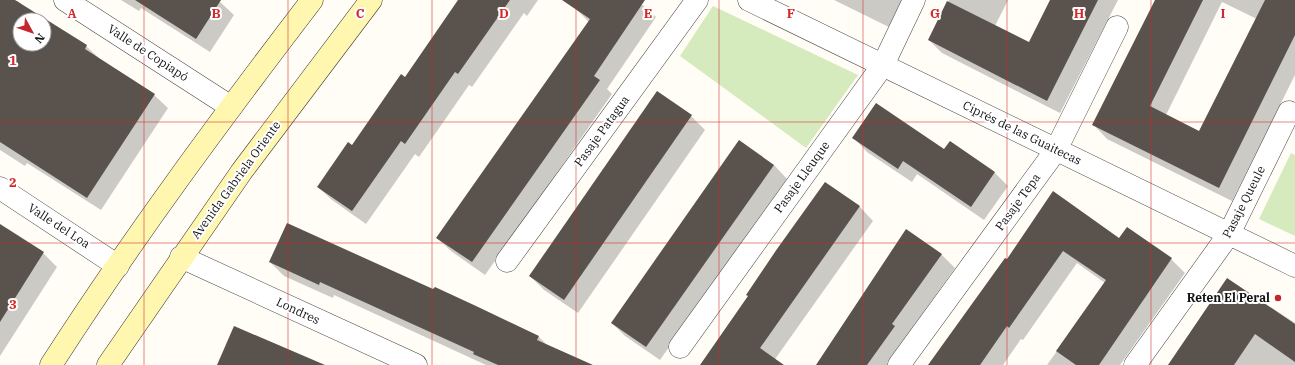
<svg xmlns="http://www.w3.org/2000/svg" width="1295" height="365" viewBox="0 0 1295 365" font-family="'IBM Plex Serif',serif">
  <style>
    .green { fill: #d5ebbd }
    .shadow { fill: #0003; fill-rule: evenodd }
    .building { fill: #5a524d; fill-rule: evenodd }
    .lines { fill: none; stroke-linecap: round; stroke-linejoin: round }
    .minor-casing { stroke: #444; stroke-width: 23 }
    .secondary-casing { stroke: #333; stroke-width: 23 }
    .minor { stroke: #fff; stroke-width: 22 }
    .secondary { stroke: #fff6b0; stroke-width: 22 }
    .grid { fill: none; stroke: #d62828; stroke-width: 1; stroke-opacity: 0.55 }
    .poi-dot { fill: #c4262e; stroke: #fff; stroke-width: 1.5 }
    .labels { text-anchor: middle; stroke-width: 4; stroke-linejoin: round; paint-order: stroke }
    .street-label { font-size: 12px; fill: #111; stroke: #fff }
    .poi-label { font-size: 12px; font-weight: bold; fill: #111; stroke: #fff; text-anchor: end }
    .grid-label { font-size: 13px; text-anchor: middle; font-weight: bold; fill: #d62828; stroke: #fff; stroke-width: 4; stroke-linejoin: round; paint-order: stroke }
  </style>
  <rect width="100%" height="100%" fill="#fffdf5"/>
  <g class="green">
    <polygon points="713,6 858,75 806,148 680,56"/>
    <polygon points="1291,153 1295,155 1295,236 1259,219"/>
  </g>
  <g class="shadow">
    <path d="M0,0L18,1L24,7L86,46L100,59L154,95L168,108L101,210L27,163L25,166L0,150ZM20,20H44V44H20Z"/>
    <polygon points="121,0 218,0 234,15 210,52 141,8 139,11"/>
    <polygon points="465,0 538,0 527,16 524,13 472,87 469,85 419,157 415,154 366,224 332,200 318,187 353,146"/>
    <polygon points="580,0 637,0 656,17 607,89 612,94 485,275 451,251 437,238 589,22 575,8"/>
    <polygon points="834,0 909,0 895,30"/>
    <polygon points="949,0 1008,0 995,26 1029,43 1051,0 1118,0 1060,113 942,53 929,40"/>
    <path d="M1156,0H1295V75L1232,201L1107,139L1094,125ZM1222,2L1257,19L1200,132L1166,115Z"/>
    <polygon points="657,93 691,116 705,130 578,313 544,290 530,276"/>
    <polygon points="854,138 944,150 950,142 995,173 1008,186 984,220 917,174 912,182 867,152"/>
    <polygon points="774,165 787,179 660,360 625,336 612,323"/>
    <polygon points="825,184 860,207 873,221 773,362 774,365 701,365"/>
    <polygon points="0,225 43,253 57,267 0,356"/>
    <polygon points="1127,229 1171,259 1185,273 1120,365 1047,365 1105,283 1077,263 1023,340 1021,339 1003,365 930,365 1005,260 1120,239"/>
    <polygon points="941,254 955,268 905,338 890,365 817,365"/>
    <polygon points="270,262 434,291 475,307 539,337 547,345 590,365 486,365 334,295 333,298 284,276"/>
    <polygon points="1228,279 1295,323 1295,365 1168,365"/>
  </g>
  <g class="building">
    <path d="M0,0H15L87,45L85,49L155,94L87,198L0,142ZM20,20H44V44H20Z"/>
    <polygon points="135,0 221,0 196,39"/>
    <polygon points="458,0 510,0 458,74 455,72 405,144 401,141 352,211 317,187 348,142 352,145 401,74 405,77"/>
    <polygon points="562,0 645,0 594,76 600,80 472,262 436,238 590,19"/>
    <polygon points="1050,0 1098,0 1047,101 928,40 947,1 1029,42"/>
    <polygon points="1155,0 1203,0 1150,106 1199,131 1265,0 1295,0 1295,35 1219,188 1092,125"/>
    <polygon points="657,91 692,115 564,300 529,276"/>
    <polygon points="876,103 944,149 950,141 995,172 971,207 903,161 898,169 852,138"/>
    <polygon points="739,140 774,165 646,347 611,323"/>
    <polygon points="825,182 860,206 760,348 784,365 700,365 748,296 746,295 777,249"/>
    <polygon points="1053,191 1119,238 1127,227 1172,258 1099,365 1076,365 1056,351 1106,280 1063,251 1009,328 1007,326 980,365 928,365 1005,258 1007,259"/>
    <polygon points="287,223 433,289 435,287 476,306 539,336 537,340 593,365 498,365 473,354 474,352 320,282 319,285 269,262"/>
    <polygon points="0,224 44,252 0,322"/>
    <polygon points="906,229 942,254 892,324 895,326 867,365 816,365"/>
    <polygon points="1227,278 1295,324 1295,362 1255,334 1234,365 1168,365"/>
    <polygon points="234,326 325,365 217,365"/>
  </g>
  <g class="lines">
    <defs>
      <g id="minor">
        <polyline points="65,0 231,107"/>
        <polyline points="749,0 1295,266"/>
        <polyline points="0,188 118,266"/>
        <polyline points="181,257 416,365"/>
        <polyline points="507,261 697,0"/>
        <polyline points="680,347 883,65 914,0"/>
        <polyline points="899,365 1056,150 1117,27"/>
        <polyline points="1135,365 1229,234 1289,112"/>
      </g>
      <g id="secondary">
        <path d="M51,365C132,239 221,119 312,0"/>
        <polyline points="108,365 242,171 371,0"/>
      </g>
    </defs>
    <use href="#minor" class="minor-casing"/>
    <use href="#secondary" class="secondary-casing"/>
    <use href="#minor" class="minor"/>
    <use href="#secondary" class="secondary"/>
  </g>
  <path class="grid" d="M144,0V365M288,0V365M432,0V365M576,0V365M719,0V365M863,0V365M1007,0V365M1151,0V365M0,122H1295M0,243H1295"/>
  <circle class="poi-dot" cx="1278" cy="298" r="4"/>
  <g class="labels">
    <g class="street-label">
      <text transform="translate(148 53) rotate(33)" y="4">Valle de Copiapó</text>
      <text transform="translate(602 131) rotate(-54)" y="4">Pasaje Patagua</text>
      <text transform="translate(1022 133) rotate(26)" y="4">Ciprés de las Guaitecas</text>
      <text transform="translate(802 177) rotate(-54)" y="4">Pasaje Lleuque</text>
      <text transform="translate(236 180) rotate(-54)" y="4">Avenida Gabriela Oriente</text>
      <text transform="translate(1018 202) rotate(-54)" y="4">Pasaje Tepa</text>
      <text transform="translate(1244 202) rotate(-63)" y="4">Pasaje Queule</text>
      <text transform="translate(59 226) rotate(33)" y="4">Valle del Loa</text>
      <text transform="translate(298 311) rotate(25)" y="4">Londres</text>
    </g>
    <g class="poi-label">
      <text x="1270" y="302">Reten El Peral</text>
    </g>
  </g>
  <g class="grid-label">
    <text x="72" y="18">A</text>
    <text x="216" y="18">B</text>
    <text x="360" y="18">C</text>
    <text x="504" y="18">D</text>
    <text x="648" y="18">E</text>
    <text x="791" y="18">F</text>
    <text x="935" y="18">G</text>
    <text x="1079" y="18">H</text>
    <text x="1223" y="18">I</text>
    <text x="13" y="65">1</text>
    <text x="13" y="187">2</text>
    <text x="13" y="309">3</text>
  </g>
  <g transform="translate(32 32) rotate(130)"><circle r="19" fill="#ffffff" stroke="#a0a0a0"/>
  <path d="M0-3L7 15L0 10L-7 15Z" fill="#c4262e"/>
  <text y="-6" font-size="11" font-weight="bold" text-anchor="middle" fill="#111111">N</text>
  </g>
</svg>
